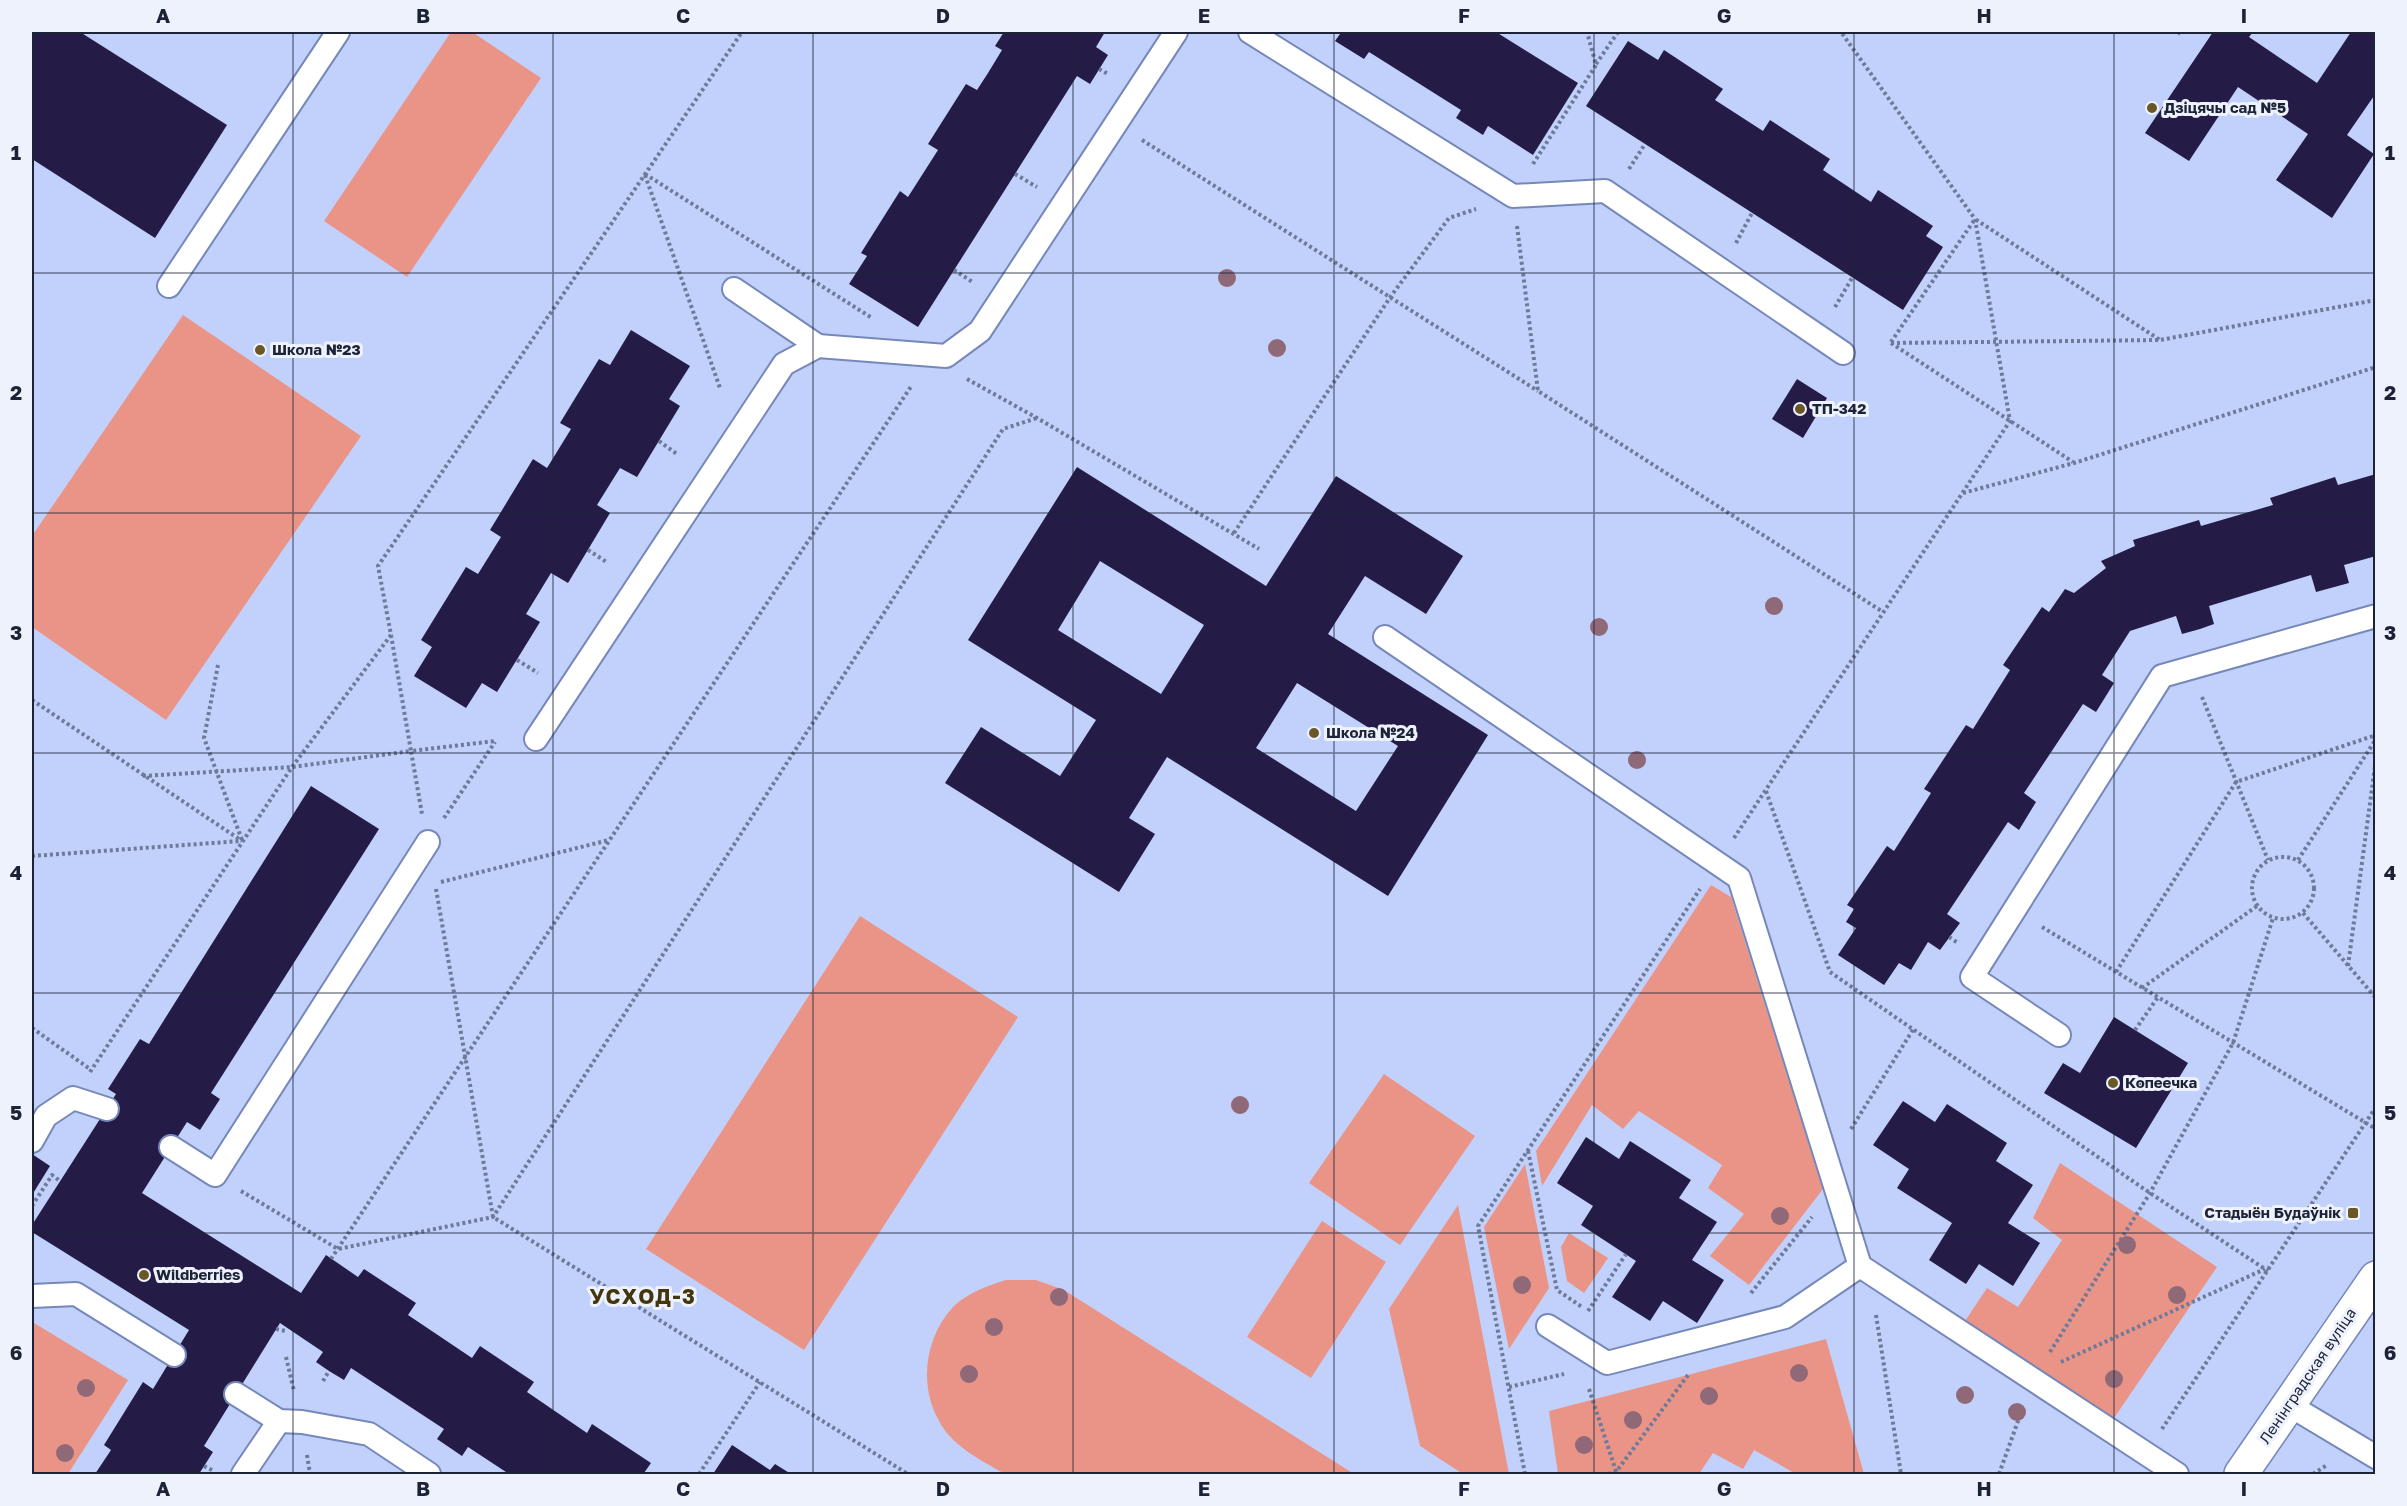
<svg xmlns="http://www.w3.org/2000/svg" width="2407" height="1506" viewBox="0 0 2407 1506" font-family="'Golos Text',sans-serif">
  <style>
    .green { fill: #ea9487 }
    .building { fill: #241c47; fill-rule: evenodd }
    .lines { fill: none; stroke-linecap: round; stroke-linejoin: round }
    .lane-casing { stroke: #7688b9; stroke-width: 26 }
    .secondary-casing { stroke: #7688b9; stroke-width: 36 }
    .path { stroke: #6e7a99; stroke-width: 4; stroke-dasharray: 3 3; stroke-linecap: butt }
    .lane { stroke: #fff; stroke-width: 22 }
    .secondary { stroke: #fff; stroke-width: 33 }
    .tree { fill: #906979 }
    .grid { fill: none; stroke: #1c2337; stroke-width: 1.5; stroke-opacity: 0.55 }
    .poi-dot { fill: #695725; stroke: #eef2fd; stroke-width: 2 }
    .labels { text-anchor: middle; stroke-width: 6; stroke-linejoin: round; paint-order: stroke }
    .poi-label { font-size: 15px; font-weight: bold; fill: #1c2337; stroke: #eef2fd; text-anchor: start }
    .street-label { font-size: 15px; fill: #1c2337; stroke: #eef2fd }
    .district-label { font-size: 21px; font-weight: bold; letter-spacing: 1.5px; fill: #44360c; stroke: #eef2fd }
    .neatline { fill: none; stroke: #1c2337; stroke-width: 2 }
    .grid-label { font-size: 20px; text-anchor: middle; font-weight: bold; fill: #1c2337 }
  </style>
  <rect width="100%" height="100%" fill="#c1d1fb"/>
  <g class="green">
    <polygon points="451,32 472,32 541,78 407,277 324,221"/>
    <polygon points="183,315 361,436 166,720 32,627 32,536"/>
    <polygon points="1711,885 1731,897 1823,1189 1749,1285 1710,1256 1744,1214 1708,1188 1722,1165 1639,1111 1623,1129 1592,1105 1542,1186 1536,1151"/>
    <polygon points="860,916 1018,1017 804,1350 646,1249"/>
    <polygon points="1384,1074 1475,1136 1400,1245 1309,1183"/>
    <polygon points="2060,1163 2217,1267 2114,1418 1965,1321 1987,1288 2018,1307 2062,1240 2033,1218"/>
    <polygon points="1525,1164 1549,1288 1509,1349 1484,1227"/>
    <polygon points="1458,1205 1509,1474 1463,1474 1420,1446 1389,1309"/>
    <polygon points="1322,1221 1386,1262 1311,1378 1247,1337"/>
    <polygon points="1569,1233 1608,1258 1584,1293 1567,1281 1561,1247"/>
    <path d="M1006,1280H1036L1064,1290L1354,1474H1005C981,1460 951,1446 938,1419C919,1384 925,1337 953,1307C967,1293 987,1286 1006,1280Z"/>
    <polygon points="32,1323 34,1323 128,1380 68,1474 32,1474"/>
    <polygon points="1826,1339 1864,1474 1796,1474 1754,1450 1743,1469 1713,1453 1699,1474 1558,1474 1549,1411"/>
  </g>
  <g class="building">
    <polygon points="32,32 80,32 227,125 155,238 32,159"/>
    <polygon points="1004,32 1105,32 1096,47 1108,55 1090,84 1077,76 918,327 849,284 867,256 861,253 900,191 908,197 938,150 928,144 966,84 977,90 988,73 1002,50 995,46"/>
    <polygon points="1337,32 1496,32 1578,83 1533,155 1488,126 1483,135 1456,118 1461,110 1369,52 1364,59 1335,41 1340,34"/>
    <polygon points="2213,32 2253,32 2249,37 2317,83 2351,32 2376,32 2376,93 2347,135 2374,154 2332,218 2276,180 2308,134 2238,87 2189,161 2145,133"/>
    <polygon points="1628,41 1658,60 1664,50 1723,89 1715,100 1763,131 1770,120 1830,159 1823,170 1871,202 1878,190 1933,226 1926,236 1943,247 1903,310 1586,106"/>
    <polygon points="631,330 690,366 669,399 680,406 637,477 620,468 597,505 610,513 568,583 551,573 526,614 540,622 497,692 482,683 466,708 414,676 432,647 421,640 466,567 478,574 501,537 490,530 533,459 547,468 571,429 560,423 599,359 610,365"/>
    <polygon points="1797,379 1827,398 1803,438 1772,419"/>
    <path d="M1077,467L1266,586L1336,476L1463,556L1426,614L1365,576L1328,634L1488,735L1388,896L1167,757L1129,818L1155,834L1119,892L945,783L981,727L1060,776L1096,720L968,640ZM1100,561L1204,625L1161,694L1058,630ZM1297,683L1398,746L1356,811L1256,748Z"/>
    <polygon points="2376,474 2376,556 2344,565 2349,583 2316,592 2311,575 2209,606 2214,624 2200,629 2182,634 2176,616 2130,631 2102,675 2114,683 2096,712 2083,704 2024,793 2036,802 2019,830 2008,822 1947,914 1960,923 1940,950 1928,942 1911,970 1899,963 1884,985 1838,955 1856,928 1846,922 1854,909 1847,905 1887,846 1894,851 1931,793 1924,789 1966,725 1973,729 2010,670 2003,665 2042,607 2049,612 2065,589 2074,593 2106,568 2101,561 2135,546 2133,540 2199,520 2201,526 2273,505 2270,498 2335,477 2338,485"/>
    <polygon points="311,786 379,829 211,1093 220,1099 209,1116 200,1130 187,1122 142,1193 301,1293 326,1255 358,1277 364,1269 416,1303 408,1315 472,1358 480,1346 534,1382 527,1392 587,1433 592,1424 651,1463 644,1473 647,1474 509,1474 468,1447 462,1456 437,1439 444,1429 351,1368 344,1380 329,1371 316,1362 323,1352 280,1323 204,1446 213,1452 199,1474 95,1474 111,1450 104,1445 143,1382 153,1389 189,1330 32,1232 32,1225 116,1094 108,1089 140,1039 149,1044"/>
    <polygon points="2114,1017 2188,1063 2136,1148 2044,1093 2063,1063 2080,1073"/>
    <polygon points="1903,1101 1935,1122 1947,1104 2007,1143 1996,1161 2033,1185 2008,1223 2040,1243 2013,1286 1979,1264 1966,1284 1929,1260 1952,1223 1897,1188 1909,1169 1873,1145"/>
    <polygon points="1586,1137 1619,1159 1630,1141 1691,1180 1679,1198 1717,1222 1692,1260 1724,1280 1697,1323 1663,1301 1650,1321 1612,1297 1636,1261 1581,1225 1593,1206 1557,1183"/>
    <polygon points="32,1154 50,1166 32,1195"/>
    <polygon points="732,1445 770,1470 775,1464 791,1474 713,1474"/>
  </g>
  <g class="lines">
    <defs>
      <g id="lane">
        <polyline points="1250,32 1513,196 1605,191 1843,353"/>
        <polyline points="169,286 338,32"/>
        <polyline points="734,289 818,346"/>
        <polyline points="1385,637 1739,878 1860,1266 2177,1474"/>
        <polyline points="536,739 784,364 818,346 946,356 980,331 1176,32"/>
        <polyline points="2059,1035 1972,977 2162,676 2376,616"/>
        <polyline points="32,1141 46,1116 73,1098 107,1109"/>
        <polyline points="171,1147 215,1175 428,842"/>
        <polyline points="32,1296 76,1294 174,1355"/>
        <polyline points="1548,1326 1607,1363 1785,1317 1860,1266"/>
        <polyline points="236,1394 279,1421 302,1422 369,1434 429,1474"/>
        <polyline points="2289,1405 2376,1457"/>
        <polyline points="243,1474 279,1421"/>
      </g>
      <polyline id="secondary" points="2241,1474 2376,1278"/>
    </defs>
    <use href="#lane" class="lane-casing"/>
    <use href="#secondary" class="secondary-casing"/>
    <g class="path">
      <polyline points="2178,32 2182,35"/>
      <polyline points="1596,64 1618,32"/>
      <polyline points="1099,69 1108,74"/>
      <polyline points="1142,140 1538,391"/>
      <polyline points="1533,164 1596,65 1587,32"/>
      <polyline points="1629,169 1645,144"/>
      <polyline points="645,174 872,318"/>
      <polyline points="1015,174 1037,187"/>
      <polyline points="645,175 720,388"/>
      <polyline points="1517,226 1538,391 1883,612"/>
      <polyline points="1736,243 1752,213"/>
      <polyline points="954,270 974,283"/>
      <polyline points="1835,307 1852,278"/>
      <polyline points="1891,342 1975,219 2160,340"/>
      <polyline points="1891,343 2160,340 2376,300"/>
      <polyline points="1891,343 2073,462"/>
      <polyline points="967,379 1037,418 1259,549"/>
      <polyline points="659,441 677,454"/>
      <polyline points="1963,493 2074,463 2376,367"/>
      <polyline points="1234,533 1391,296 1449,218 1476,209"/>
      <polyline points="588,550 608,563"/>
      <polyline points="391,635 411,751 495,741"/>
      <polyline points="517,660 538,673"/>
      <polyline points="218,665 204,738 242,840"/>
      <polyline points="2202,697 2268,860"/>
      <polyline points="32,700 242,841"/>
      <polyline points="143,776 292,767 411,751 422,814"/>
      <polyline points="1766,791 1830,972 2150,1193 2268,1271"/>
      <polyline points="444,818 495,742"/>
      <polyline points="1734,838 2010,421 1975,219 1841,32"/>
      <polyline points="32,856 241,841"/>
      <circle cx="2283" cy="888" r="31"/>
      <polyline points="2298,860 2376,739"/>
      <polyline points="441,882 609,840"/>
      <polyline points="436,889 493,1217 908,1474"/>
      <polyline points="2303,913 2376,998"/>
      <polyline points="2042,927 2376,1129"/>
      <polyline points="1949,937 1958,943"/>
      <polyline points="2348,966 2376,759"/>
      <polyline points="2116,972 2236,782 2376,735"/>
      <polyline points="2142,988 2257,906"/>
      <polyline points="32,1028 90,1069"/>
      <polyline points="2135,1030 2158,997"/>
      <polyline points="90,1072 292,767 391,635 378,566 742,32"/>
      <polyline points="1851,1129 1914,1028"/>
      <polyline points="1528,1151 1557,1290 1582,1307"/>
      <polyline points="241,1191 338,1249 493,1217 1003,429 1037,418"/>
      <polyline points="32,1206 52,1175 60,1181"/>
      <polyline points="331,1259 912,385"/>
      <polyline points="1751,1293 1812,1217"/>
      <polyline points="1588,1311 1626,1254"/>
      <polyline points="1876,1315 1901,1474"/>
      <polyline points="276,1329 286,1331"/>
      <polyline points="2050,1352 2150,1193 2233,1043 2273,918"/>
      <polyline points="286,1357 294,1391"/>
      <polyline points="2061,1362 2265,1269"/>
      <polyline points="323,1381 329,1371"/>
      <polyline points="1509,1387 1564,1374"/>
      <polyline points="1589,1389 1617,1474"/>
      <polyline points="2162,1429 2376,1107"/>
      <polyline points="307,1455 310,1474"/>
      <polyline points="204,1466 214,1471"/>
      <polyline points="699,1474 760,1382"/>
      <polyline points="1525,1474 1478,1226 1700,889"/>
      <polyline points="1608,1474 1616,1472 1688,1375"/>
      <polyline points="1999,1474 2022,1410"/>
      <polyline points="2313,1474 2327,1465"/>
    </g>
    <use href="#lane" class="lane"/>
    <use href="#secondary" class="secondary"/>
  </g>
  <g class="tree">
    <circle cx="1227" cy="278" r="9"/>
    <circle cx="1277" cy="348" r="9"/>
    <circle cx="1774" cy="606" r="9"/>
    <circle cx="1599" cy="627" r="9"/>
    <circle cx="1637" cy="760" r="9"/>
    <circle cx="1240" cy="1105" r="9"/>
    <circle cx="1780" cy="1216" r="9"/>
    <circle cx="2127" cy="1245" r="9"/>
    <circle cx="1522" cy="1285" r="9"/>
    <circle cx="2177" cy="1295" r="9"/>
    <circle cx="1059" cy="1297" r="9"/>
    <circle cx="994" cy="1327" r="9"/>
    <circle cx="1799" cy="1373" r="9"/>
    <circle cx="969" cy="1374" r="9"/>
    <circle cx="2114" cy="1379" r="9"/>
    <circle cx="86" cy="1388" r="9"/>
    <circle cx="1965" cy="1395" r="9"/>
    <circle cx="1709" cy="1396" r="9"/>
    <circle cx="2017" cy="1412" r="9"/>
    <circle cx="1633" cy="1420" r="9"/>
    <circle cx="1584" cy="1445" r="9"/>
    <circle cx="65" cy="1453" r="9"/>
  </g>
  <path class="grid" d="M293,32V1474M553,32V1474M813,32V1474M1073,32V1474M1334,32V1474M1594,32V1474M1854,32V1474M2114,32V1474M32,273H2376M32,513H2376M32,753H2376M32,993H2376M32,1233H2376"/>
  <g class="poi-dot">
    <circle cx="2152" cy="108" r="6"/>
    <circle cx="260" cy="350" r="6"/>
    <circle cx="1800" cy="409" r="6"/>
    <circle cx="1314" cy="733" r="6"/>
    <circle cx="2113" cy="1083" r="6"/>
    <rect x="2347" y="1207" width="12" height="12" rx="3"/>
    <circle cx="144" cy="1275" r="6"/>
  </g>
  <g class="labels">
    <g class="poi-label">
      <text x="2164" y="113">Дзіцячы сад №5</text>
      <text x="272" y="355">Школа №23</text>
      <text x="1812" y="414">ТП-342</text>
      <text x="1326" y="738">Школа №24</text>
      <text x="2125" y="1088">Копеечка</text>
      <text x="2341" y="1218" text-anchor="end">Стадыён Будаўнік</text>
      <text x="156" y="1280">Wildberries</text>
    </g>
    <g class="street-label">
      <text transform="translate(2308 1376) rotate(-56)" y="5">Ленінградская вуліца</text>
    </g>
    <g class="district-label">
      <text x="643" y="1304">УСХОД-3</text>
    </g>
  </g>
  <rect width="2407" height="1506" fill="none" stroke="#eef2fd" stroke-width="66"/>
  <rect x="33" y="33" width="2341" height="1440" class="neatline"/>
  <g class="grid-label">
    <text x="163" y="23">A</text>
    <text x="423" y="23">B</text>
    <text x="683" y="23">C</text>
    <text x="943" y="23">D</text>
    <text x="1204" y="23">E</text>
    <text x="1464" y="23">F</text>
    <text x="1724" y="23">G</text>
    <text x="1984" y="23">H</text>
    <text x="2244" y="23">I</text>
    <text x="16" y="160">1</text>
    <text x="2390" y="160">1</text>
    <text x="16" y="400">2</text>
    <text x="2390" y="400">2</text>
    <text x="16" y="640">3</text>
    <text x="2390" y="640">3</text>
    <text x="16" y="880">4</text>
    <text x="2390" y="880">4</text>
    <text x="16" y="1120">5</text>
    <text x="2390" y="1120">5</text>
    <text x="16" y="1360">6</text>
    <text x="2390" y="1360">6</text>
    <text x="163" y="1496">A</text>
    <text x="423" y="1496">B</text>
    <text x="683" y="1496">C</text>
    <text x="943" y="1496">D</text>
    <text x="1204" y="1496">E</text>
    <text x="1464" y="1496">F</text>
    <text x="1724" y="1496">G</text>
    <text x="1984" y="1496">H</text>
    <text x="2244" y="1496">I</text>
  </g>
</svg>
